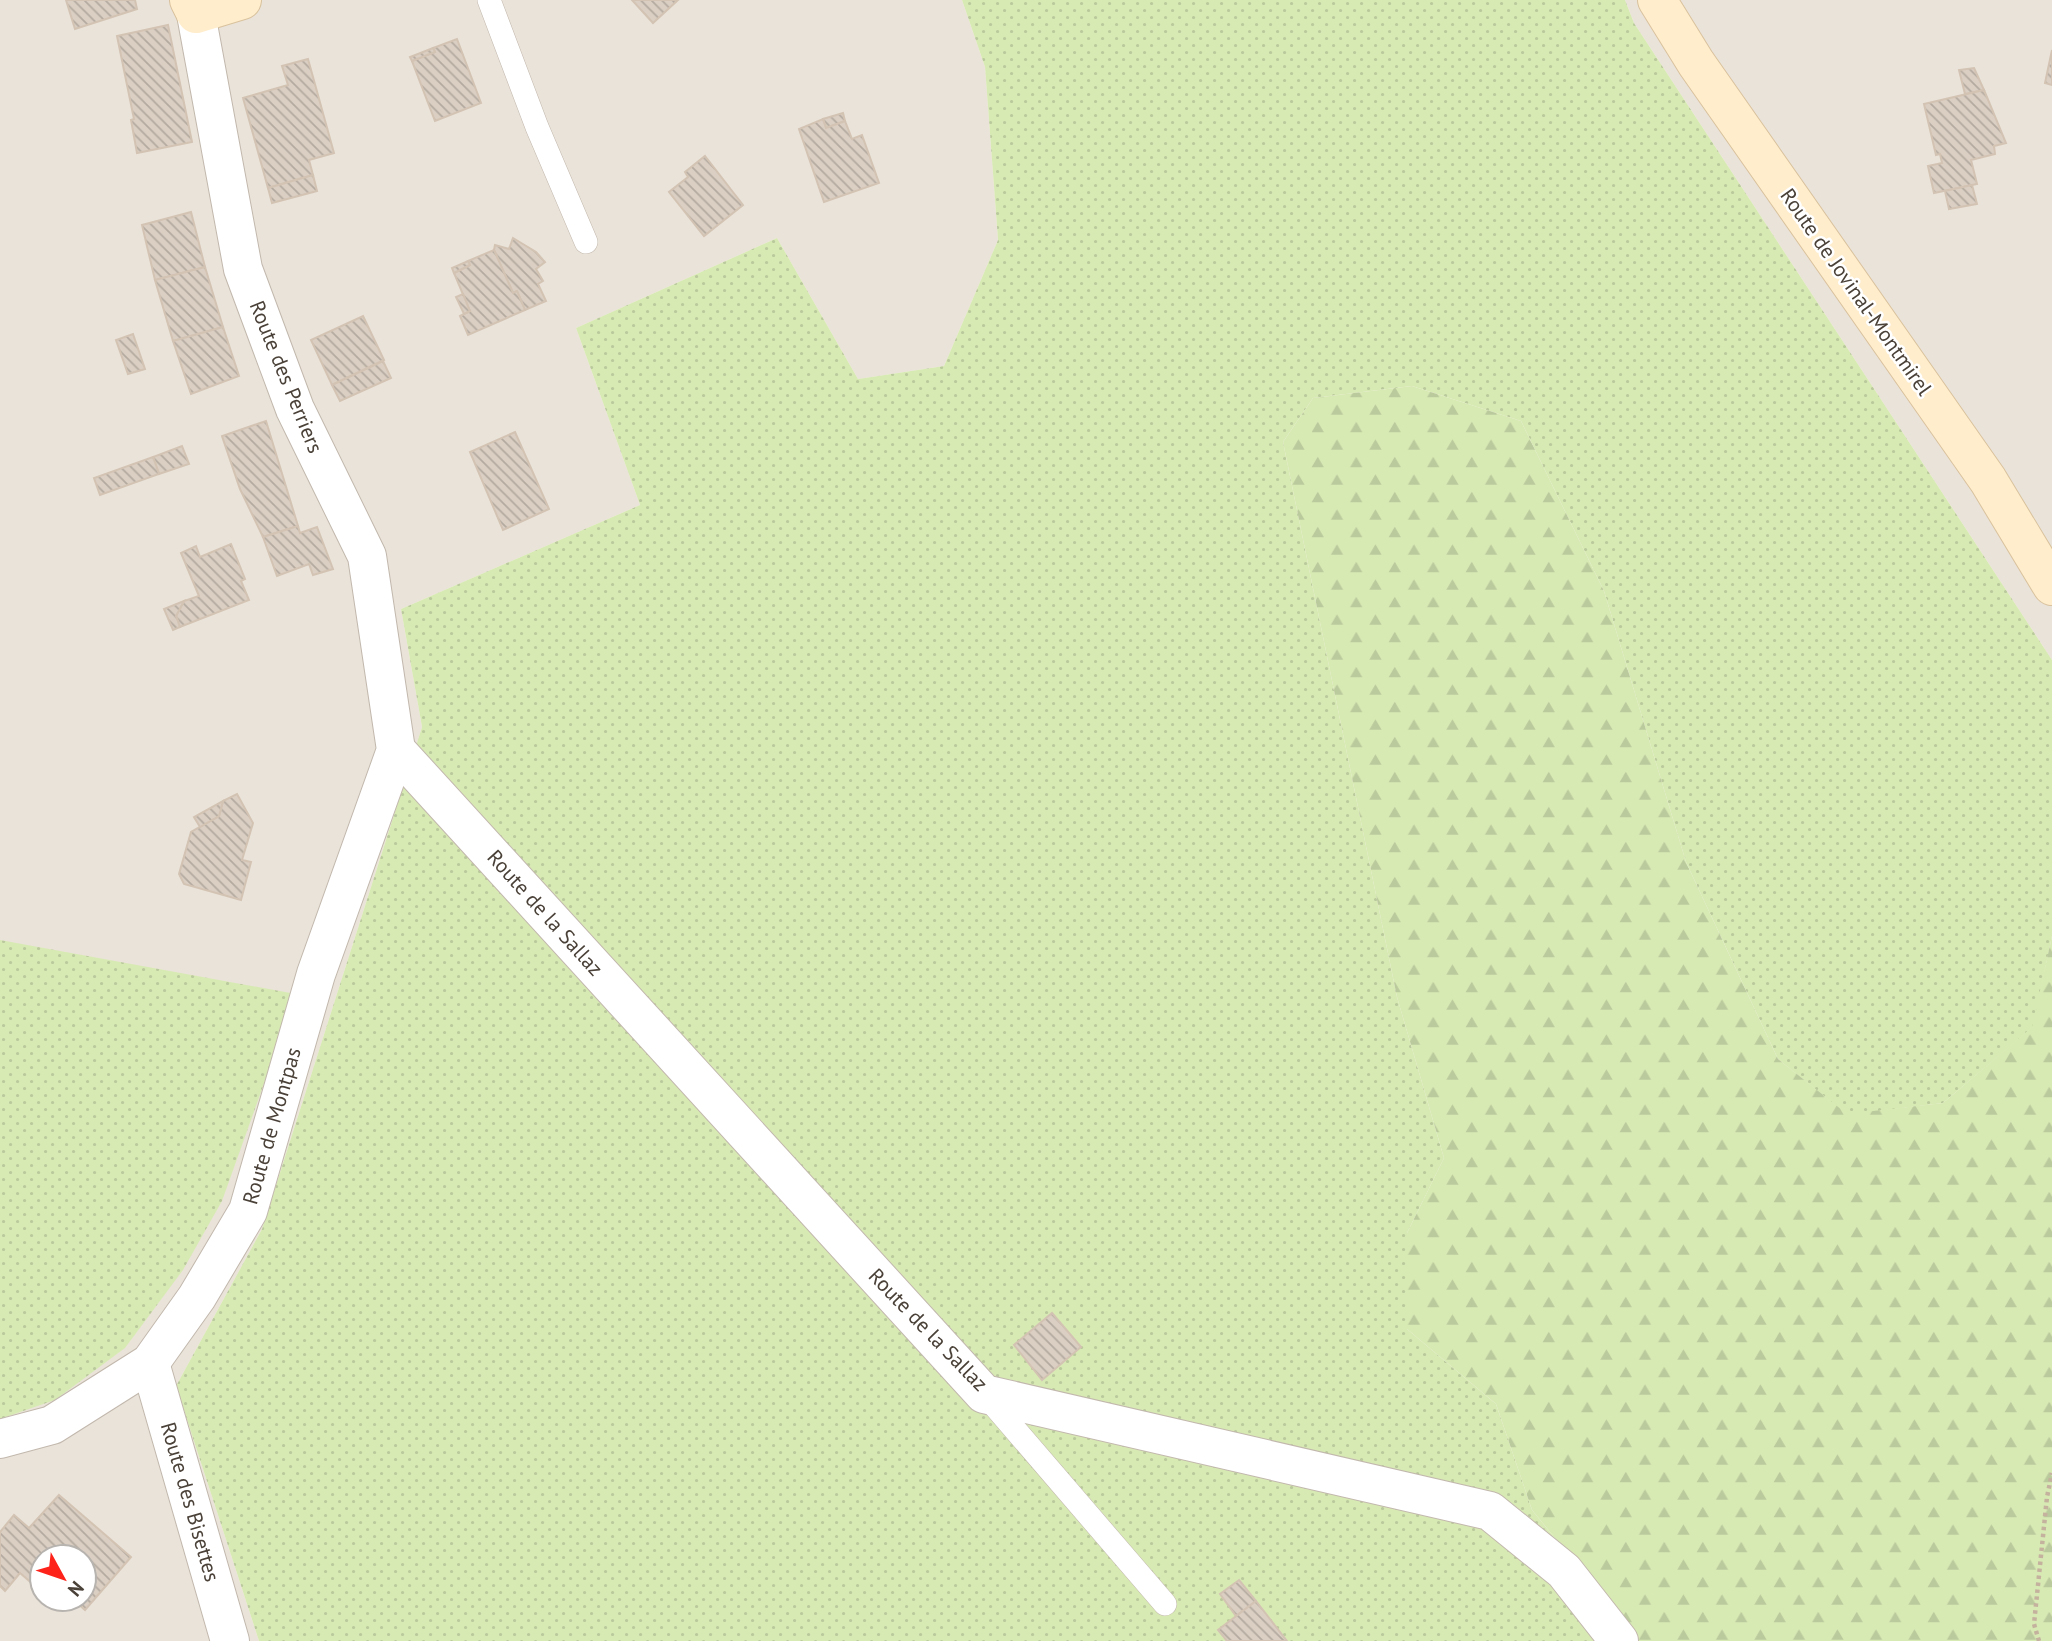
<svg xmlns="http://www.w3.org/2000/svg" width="2052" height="1641" viewBox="0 0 2052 1641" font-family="'PT Sans',sans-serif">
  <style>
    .residential { fill: #eae3d9; fill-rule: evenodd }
    .grass { fill: url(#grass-dots) }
    .forest { fill: url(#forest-firs) }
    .building { fill: url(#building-back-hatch); stroke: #d3c3b3; stroke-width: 2 }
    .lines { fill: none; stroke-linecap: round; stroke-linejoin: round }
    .lane-casing { stroke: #c2b8ad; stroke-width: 24 }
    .street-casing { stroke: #c2b8ad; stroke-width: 40 }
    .secondary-casing { stroke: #d9c29d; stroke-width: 40 }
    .path { stroke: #c4b29e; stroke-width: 4.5; stroke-dasharray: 3.5 3.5; stroke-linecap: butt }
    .lane { stroke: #fff; stroke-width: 23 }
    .street { stroke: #fff; stroke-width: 38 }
    .secondary { stroke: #ffedcc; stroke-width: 38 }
    .labels { text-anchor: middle; stroke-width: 5; stroke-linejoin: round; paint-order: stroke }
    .street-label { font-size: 21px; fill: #4a4138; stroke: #fff }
  </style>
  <defs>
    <pattern id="grass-dots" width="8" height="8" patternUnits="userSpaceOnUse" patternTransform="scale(1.75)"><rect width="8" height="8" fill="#d8eab4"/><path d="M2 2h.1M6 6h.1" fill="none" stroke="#bbca9c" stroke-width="1.8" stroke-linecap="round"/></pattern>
    <pattern id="forest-firs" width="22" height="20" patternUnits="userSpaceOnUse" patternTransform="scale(1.75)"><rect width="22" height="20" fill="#d8eab4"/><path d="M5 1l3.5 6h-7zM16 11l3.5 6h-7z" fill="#bbca9c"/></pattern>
    <pattern id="building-back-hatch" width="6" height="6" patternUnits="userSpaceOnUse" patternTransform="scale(1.75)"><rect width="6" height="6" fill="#dbcfc3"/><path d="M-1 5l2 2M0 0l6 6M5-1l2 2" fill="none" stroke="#b4aa9f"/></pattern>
  </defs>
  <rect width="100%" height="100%" fill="#f6f1eb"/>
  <g class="residential">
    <path d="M0,0H962L985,67L998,240L944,366L858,379L777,238L576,328L640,505L401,609L422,727L262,1229L176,1386L259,1641H0ZM42,1557H84V1599H42Z"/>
    <polygon points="1625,0 2052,0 2052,660 1634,23"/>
  </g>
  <g class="grass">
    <polygon points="962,0 1625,0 1634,23 2052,660 2052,936 2033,1027 1943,1103 1847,1115 1778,1059 1686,862 1604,591 1521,421 1412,386 1313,398 1283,442 1397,997 1444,1158 1407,1233 1407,1329 1496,1404 1532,1510 1639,1641 259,1641 176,1386 262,1229 422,727 401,609 640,505 576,328 777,238 858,379 944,366 998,240 985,67"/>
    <polygon points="0,940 296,994 222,1201 183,1270 125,1348 55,1400 0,1419"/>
  </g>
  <polygon class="forest" points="1412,386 1521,421 1604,591 1686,862 1778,1059 1847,1114 1943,1103 2032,1027 2052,936 2052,1641 1639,1641 1532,1510 1496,1404 1407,1329 1407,1233 1444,1158 1397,997 1283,442 1313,398"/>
  <g class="building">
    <polygon points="66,0 135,0 137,9 75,29"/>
    <polygon points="632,0 678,0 653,23"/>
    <polygon points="168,25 192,142 137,153 131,120 134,119 117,36"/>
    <polygon points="457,39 481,103 435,121 412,61 435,52 433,48"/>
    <polygon points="433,48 435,52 412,61 410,57"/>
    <polygon points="2052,50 2052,85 2045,83"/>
    <polygon points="308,59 334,153 309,160 313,175 268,188 243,98 288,85 282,66"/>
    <polygon points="1974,68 1984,90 1965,94 1959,70"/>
    <polygon points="1984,90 2006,143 1994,146 1995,154 1971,160 1977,184 1934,193 1928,166 1942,163 1940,154 1936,155 1924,104"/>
    <polygon points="843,113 845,121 826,128 823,119"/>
    <polygon points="823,119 826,128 845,121 852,139 862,135 879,183 824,202 799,129"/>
    <polygon points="705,156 743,205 704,236 669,192 688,177 685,172"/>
    <polygon points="313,175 317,191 272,203 268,188"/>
    <polygon points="1972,185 1977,204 1949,209 1945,191"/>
    <polygon points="191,212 205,267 155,280 142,225"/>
    <polygon points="513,238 536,252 545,262 536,269 543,281 538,284 546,301 525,310 517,291 513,293 494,250 495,245 509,249"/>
    <polygon points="494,250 513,293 517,291 525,310 468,335 460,316 470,311 454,273 470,265 468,261"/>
    <polygon points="468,261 470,265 454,273 452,268"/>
    <polygon points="205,267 223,327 173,341 155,280"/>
    <polygon points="463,294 470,311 464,314 456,297"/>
    <polygon points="363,316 384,360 332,385 311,340"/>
    <polygon points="223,327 239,376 191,394 173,341"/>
    <polygon points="133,334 145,369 128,374 116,340"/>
    <polygon points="383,361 391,378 340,401 332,385"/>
    <polygon points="266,421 298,526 263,537 240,489 222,436"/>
    <polygon points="515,432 549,509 503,530 470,452"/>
    <polygon points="182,446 189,464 159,474 153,457"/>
    <polygon points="153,457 159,474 100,495 94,478"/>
    <polygon points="298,526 300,533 317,527 333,569 313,575 309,564 277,576 263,537"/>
    <polygon points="231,544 245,579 241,581 249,600 180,627 176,616 184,601 199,596 181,553 196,546 200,557"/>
    <polygon points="184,601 176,616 180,627 173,630 164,609"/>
    <polygon points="237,794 253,823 242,860 251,862 241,900 184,884 179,874 191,832 219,816 223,801"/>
    <polygon points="223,801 219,816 200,827 194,817"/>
    <polygon points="1052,1313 1081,1347 1042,1380 1014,1345"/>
    <polygon points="59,1495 131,1557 85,1610 73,1599 84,1599 84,1557 42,1557 42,1592 20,1573 5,1591 0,1586 0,1532 14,1515 29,1528"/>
    <polygon points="1239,1580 1256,1601 1236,1616 1220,1594"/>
    <polygon points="1256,1601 1287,1641 1227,1641 1218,1630"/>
  </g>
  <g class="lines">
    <defs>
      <g id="lane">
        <polyline points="489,0 537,127 586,242"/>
        <polyline points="987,1397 1165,1604"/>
      </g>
      <g id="street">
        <polyline points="396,750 984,1394 1490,1511 1564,1571 1619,1641"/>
        <polyline points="150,1363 230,1641"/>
        <polyline points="0,1439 52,1425 150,1363 197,1297 248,1211 316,974 396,750 367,556 295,409 243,269 196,14"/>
      </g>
      <g id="secondary">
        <polyline points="189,0 196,14 242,0"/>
        <polyline points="1657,0 1696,63 1988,480 2052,586"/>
      </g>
    </defs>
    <use href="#lane" class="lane-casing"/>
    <use href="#street" class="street-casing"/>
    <use href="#secondary" class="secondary-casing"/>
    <polyline class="path" points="2039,1641 2034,1624 2047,1497 2052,1473"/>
    <use href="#lane" class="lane"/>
    <use href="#street" class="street"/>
    <use href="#secondary" class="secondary"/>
  </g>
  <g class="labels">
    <g class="street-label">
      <text transform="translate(1856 292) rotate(55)" y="7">Route de Jovinal-Montmirel</text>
      <text transform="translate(286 377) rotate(68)" y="7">Route des Perriers</text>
      <text transform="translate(545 913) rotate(48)" y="7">Route de la Sallaz</text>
      <text transform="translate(272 1126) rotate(-74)" y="7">Route de Montpas</text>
      <text transform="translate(928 1330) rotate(46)" y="7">Route de la Sallaz</text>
      <text transform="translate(190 1502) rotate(74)" y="7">Route des Bisettes</text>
    </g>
  </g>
  <g transform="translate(63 1578) rotate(130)"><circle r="33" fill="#ffffff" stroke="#b7b3af" stroke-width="2"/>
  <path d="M0-5L12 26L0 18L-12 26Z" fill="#fd231b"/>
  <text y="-10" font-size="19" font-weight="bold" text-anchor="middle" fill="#4a4138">N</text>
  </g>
</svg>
